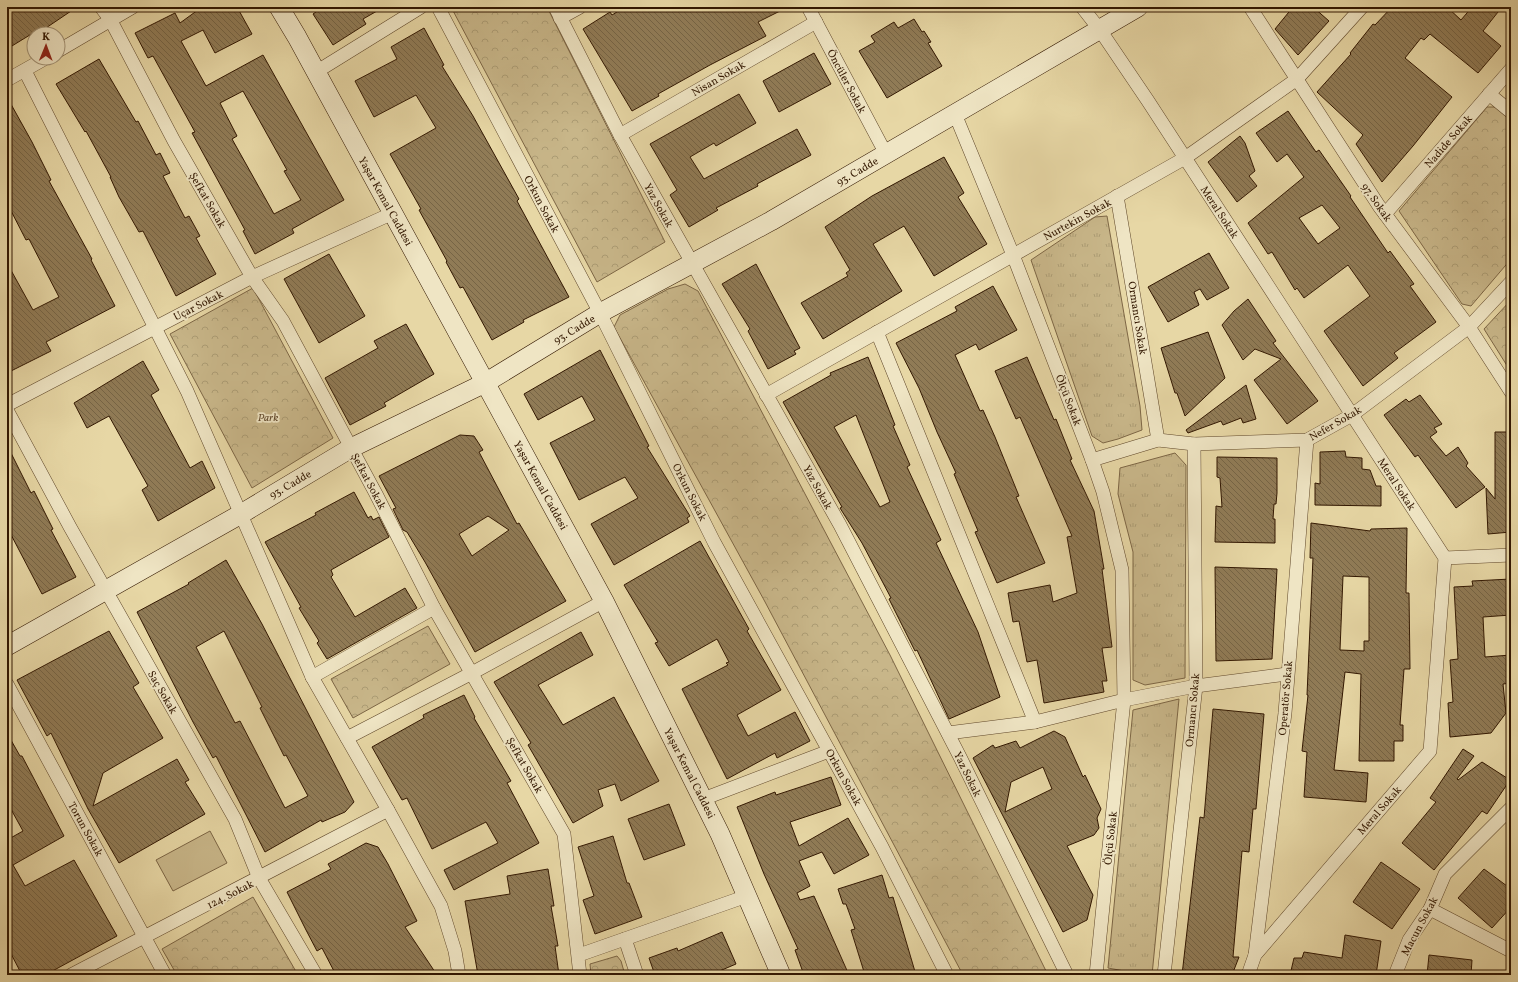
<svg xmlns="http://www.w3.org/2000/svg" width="1518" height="982" viewBox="0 0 1518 982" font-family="Vollkorn,serif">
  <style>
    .grass { fill: url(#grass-tufts); stroke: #7d6645 }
    .park { fill: url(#park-crowns); stroke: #7d6645 }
    .garden { fill: #c8b689; stroke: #7d6645 }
    .building { fill: url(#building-back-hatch); stroke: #321701; fill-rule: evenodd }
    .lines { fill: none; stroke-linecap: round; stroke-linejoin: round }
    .street-casing { stroke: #5f472a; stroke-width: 14 }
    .secondary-casing { stroke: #321701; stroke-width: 20 }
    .street { stroke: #efe5c4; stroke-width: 13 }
    .secondary { stroke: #efe5c4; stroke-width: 19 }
    .labels { text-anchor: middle; stroke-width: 3.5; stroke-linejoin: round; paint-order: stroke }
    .street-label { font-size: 11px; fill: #321701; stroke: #efe5c4 }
    .park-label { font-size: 11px; font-style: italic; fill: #5f472a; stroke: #efe5c4 }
  </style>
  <defs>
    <pattern id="grass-tufts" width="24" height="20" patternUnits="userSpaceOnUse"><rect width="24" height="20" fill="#c8b689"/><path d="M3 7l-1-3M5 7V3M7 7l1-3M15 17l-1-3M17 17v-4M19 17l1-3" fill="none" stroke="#ac9c74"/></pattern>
    <pattern id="park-crowns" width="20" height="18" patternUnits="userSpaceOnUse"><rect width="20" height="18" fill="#c8b689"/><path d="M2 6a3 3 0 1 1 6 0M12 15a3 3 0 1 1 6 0" fill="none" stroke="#ac9c74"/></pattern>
    <pattern id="building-back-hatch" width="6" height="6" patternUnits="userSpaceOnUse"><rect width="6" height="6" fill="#907b56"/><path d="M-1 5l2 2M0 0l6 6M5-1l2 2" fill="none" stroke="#766445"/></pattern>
  </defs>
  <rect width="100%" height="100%" fill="#e7d7a5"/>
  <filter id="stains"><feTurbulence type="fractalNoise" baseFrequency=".005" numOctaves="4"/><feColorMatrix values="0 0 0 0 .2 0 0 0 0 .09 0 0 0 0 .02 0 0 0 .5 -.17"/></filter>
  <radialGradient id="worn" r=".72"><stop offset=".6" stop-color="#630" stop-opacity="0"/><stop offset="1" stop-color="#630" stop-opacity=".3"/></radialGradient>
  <g class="grass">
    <polygon points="1107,216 1140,406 1142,430 1118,439 1103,443 1092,436 1031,260 1095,217"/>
    <polygon points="1175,453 1186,465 1185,678 1145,685 1133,680 1133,552 1118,494 1120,468"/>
    <polygon points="1179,699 1152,975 1146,975 1108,968 1133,710"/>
  </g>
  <g class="park">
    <polygon points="451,7 547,7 665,242 597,282"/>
    <polygon points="1487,107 1497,107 1511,121 1511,259 1471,306 1462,304 1399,211"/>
    <polygon points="685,284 698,291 890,655 1048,975 963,975 764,600 614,327 620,315 668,289"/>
    <polygon points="253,288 333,438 252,488 170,334"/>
    <polygon points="1511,300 1511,372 1484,329"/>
    <polygon points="428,626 450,664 353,718 331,679"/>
    <polygon points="253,897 298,975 177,975 162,949"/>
    <polygon points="617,956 621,961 625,975 591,975 590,964"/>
  </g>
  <polygon class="garden" points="210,831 227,863 173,891 156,860"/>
  <g class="building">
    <polygon points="7,7 77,7 40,32 38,30 7,49"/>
    <path d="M202,7H237L252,34L215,53L203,30L181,41L206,86L263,55L344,200L292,229L294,233L255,254L243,231L245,230L192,133L195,132L153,56L148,58L135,33L175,13L180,23ZM243,91L287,170L284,171L301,200L274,214L232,139L237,136L220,103Z"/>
    <polygon points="323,7 384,7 363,19 366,24 333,45 313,14"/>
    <polygon points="625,7 788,7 758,22 766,36 710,65 658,94 659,96 632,111 583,29 610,12 612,15"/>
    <polygon points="1293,7 1313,7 1329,21 1298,55 1275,29"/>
    <polygon points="1392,7 1447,7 1461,20 1472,7 1502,7 1483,31 1501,46 1478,73 1430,34 1424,40 1421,38 1405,58 1452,97 1413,146 1382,182 1356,144 1363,135 1317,92 1351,54 1350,53 1373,24 1375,25"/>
    <polygon points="914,19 922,32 924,31 931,42 928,43 942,66 887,98 859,51 875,42 871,36 894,22 898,28"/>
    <polygon points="424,28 444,65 442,66 473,116 519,199 517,201 569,297 523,320 524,322 492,340 463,287 460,288 446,262 447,261 419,210 421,209 390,154 436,128 416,95 374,117 355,81 397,59 391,47"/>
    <polygon points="814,53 831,84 779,112 763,81"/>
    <polygon points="99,59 136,122 138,121 156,155 160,153 170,173 163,176 185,218 189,216 200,236 196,238 216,274 176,296 143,231 139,232 119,197 110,177 111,177 86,131 85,132 56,84"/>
    <polygon points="739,94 756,123 716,146 714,143 690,157 704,179 797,129 811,155 757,184 758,186 716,208 718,210 689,227 670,195 677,190 650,144"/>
    <polygon points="7,97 32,142 51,180 49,181 92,259 91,260 115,306 46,342 51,351 7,373 7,263 33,310 59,297 29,239 26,240 7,203"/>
    <path d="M1288,111L1316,152L1319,150L1351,196L1350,197L1388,253L1390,251L1414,284L1410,286L1436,322L1394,353L1398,358L1363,386L1324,331L1370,296L1348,265L1304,298L1297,288L1295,290L1272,252L1268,254L1248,223L1304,177L1287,154L1277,162L1256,133ZM1322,205L1340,228L1318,244L1299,218Z"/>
    <polygon points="1240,136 1245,143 1255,171 1249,176 1257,186 1237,202 1208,162"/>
    <polygon points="944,157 964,193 958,197 987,244 934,276 904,226 873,244 902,291 823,339 801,303 848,276 846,273 850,270 825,227 872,196"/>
    <polygon points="1209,253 1229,288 1207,300 1200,289 1194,292 1199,305 1168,322 1148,287"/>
    <polygon points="329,254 365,316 319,343 284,279"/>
    <polygon points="756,264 800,348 794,351 796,354 768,369 748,331 750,329 722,284"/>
    <polygon points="993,286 1017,330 979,350 976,344 955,355 980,411 983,410 995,437 1019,496 1016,497 1045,563 997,583 975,532 978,531 954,474 956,473 937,432 919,388 896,343 957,311 955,307"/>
    <polygon points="1248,299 1276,341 1273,343 1318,401 1287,424 1254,380 1281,359 1255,349 1243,360 1222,325 1234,311"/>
    <polygon points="406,324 434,374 384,403 386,406 350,425 325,378 378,348 374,341"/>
    <polygon points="1208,332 1225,378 1185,416 1177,393 1175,393 1161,348"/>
    <polygon points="600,350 649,446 647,447 690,516 687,518 689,522 614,565 591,524 638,498 625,477 579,500 550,443 595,420 582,396 538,420 524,394"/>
    <path d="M868,357L895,425L893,426L910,465L907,467L941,540L936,543L978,632L1000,697L949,719L917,650L915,651L889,599L891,598L862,543L840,508L842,507L783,402L831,375L830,373ZM856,415L890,502L880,507L834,427Z"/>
    <polygon points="1027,357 1054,420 1056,419 1072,459 1070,460 1094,511 1104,569 1102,569 1112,647 1102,648 1107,681 1102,681 1104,692 1044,703 1037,660 1027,662 1019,621 1013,622 1008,593 1050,585 1053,602 1077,593 1067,537 1072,536 1020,417 1016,419 995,371"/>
    <polygon points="143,361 159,390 151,395 190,468 202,461 215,488 158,521 142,490 148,486 109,416 87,428 74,403"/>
    <polygon points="1246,385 1256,419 1243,423 1241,418 1223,425 1221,421 1188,433 1186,430"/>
    <polygon points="1420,395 1442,424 1434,428 1437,432 1430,437 1446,456 1458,447 1468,463 1466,466 1485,487 1456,508 1418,455 1415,457 1384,415 1406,399 1409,402"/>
    <polygon points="1495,432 1511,432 1511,532 1488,534 1486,488 1495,499"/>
    <path d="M460,435L474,436L483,450L479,452L517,524L519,523L566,601L475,652L425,562L407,532L403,530L393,509L396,508L379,476ZM488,516L509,530L472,556L459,534Z"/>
    <polygon points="7,445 31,493 34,491 53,529 51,530 76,577 42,594 7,527"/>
    <polygon points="1345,451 1346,457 1362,458 1362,469 1370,470 1376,486 1381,486 1381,506 1315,505 1315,483 1320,484 1320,452"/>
    <polygon points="1217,457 1277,458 1277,493 1276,504 1274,504 1273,519 1275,519 1275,543 1215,542 1216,506 1222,507 1220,478 1217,477"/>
    <polygon points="354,492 368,518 371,516 373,520 379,517 389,537 331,570 333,575 331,577 355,617 405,588 417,608 327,659 317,643 319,641 299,608 301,607 265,542 316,515 315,513"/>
    <path d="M1311,523L1370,531L1371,529L1407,528L1406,593H1409L1410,669H1404L1400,725H1403V741H1394V761H1359L1361,674L1345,672L1334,770L1368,773L1366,802L1304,797L1307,752L1302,751L1308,695H1307L1313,558H1310ZM1343,576L1369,577V641H1364V651L1340,650Z"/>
    <polygon points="700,541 749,629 747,631 781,690 737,715 748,736 795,712 810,741 777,758 775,753 727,779 682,689 728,665 726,663 729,662 717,639 669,666 655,643 658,642 624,585"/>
    <path d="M226,560L262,624L354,802L345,812L322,822L321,820L265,852L216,756L213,758L193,722L137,612L189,584L188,583ZM224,631L262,707L260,708L284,756L286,755L308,796L285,808L240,721L235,723L196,647Z"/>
    <polygon points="1215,567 1277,569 1272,659 1216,661"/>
    <polygon points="1511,579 1511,615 1483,617 1485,657 1511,655 1511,683 1503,684 1506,713 1491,733 1450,737 1448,703 1453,702 1450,660 1458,659 1454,587 1473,586 1472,581"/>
    <polygon points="109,631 139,683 133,687 163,738 103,773 93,806 177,759 189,780 185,782 205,814 119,863 88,809 51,733 47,736 17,680"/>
    <polygon points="581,632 593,655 538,685 563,725 614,697 659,781 621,801 615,784 598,790 603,806 573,823 528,745 531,743 494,682"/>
    <polygon points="464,695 475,717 474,718 511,781 507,783 539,843 454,890 444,870 498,843 486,822 432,849 407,798 402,800 372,747 424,718 423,715"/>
    <polygon points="1213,709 1264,714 1256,809 1253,809 1249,852 1242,851 1233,957 1239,957 1232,975 1182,975 1200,817 1204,818"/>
    <path d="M1054,731L1065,737L1083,777L1085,775L1101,809L1097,818L1099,828L1094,835L1067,846L1093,895L1087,920L1063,932L973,758L993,745L995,748L1016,741L1020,748ZM1043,767L1052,789L1005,812L1011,782Z"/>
    <polygon points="7,733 20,756 22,756 64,836 13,865 25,886 74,860 117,936 45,975 22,975 7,946 7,840 23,831 7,802"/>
    <polygon points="1463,749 1474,756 1457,779 1458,780 1482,762 1510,780 1487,814 1482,811 1434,870 1402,843 1436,802 1430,798"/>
    <polygon points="831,777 841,805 790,822 799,846 848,818 869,855 834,874 822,852 799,861 810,886 797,893 800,900 814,896 849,975 804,975 795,950 798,949 764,874 737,807 775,792 776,795"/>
    <polygon points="669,804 685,845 644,860 628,819"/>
    <polygon points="613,836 627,883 629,883 642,917 595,934 583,900 594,896 578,847"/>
    <polygon points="366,843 378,847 388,864 417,921 405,927 437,975 336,975 322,948 317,951 306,930 287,892 331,869 328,864"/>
    <polygon points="1381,862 1420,889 1392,929 1353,902"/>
    <polygon points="548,869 554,906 551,906 558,946 555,946 559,975 478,975 465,901 510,894 507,876"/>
    <polygon points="1484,869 1511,889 1511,907 1492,928 1458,898"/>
    <polygon points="882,875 889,898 893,897 916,975 865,975 851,930 855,929 846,904 843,904 838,889"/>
    <polygon points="722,932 736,964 710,975 655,975 649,958 677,948 678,951"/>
    <polygon points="1345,935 1381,941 1376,975 1290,975 1294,958 1302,958 1304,952 1342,958"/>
    <polygon points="1429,955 1472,960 1471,975 1427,975"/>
  </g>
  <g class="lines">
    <defs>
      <g id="street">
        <polyline points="101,7 110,19 174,141 252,277 283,321 376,494 434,608 564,834 580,975"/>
        <polyline points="438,7 600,313 714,542 882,847 947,975"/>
        <polyline points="555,7 620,135 840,525 960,757 1067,975"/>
        <polyline points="808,7 886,154"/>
        <polyline points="1082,7 1100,30 1148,101 1445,558 1430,751 1255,955 1248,975"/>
        <polyline points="1250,7 1379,206 1469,327 1511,392"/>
        <polyline points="560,18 580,7"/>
        <polyline points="58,51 133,7"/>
        <polyline points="25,71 187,391 312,677 388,810 441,906 455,951 459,975"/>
        <polyline points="316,72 421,7"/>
        <polyline points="7,80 46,58"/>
        <polyline points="1489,94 1511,112"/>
        <polyline points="955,114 1013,255 1092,460 1103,492 1122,570 1124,700 1096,975"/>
        <polyline points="620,135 816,22"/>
        <polyline points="1117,196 1158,440"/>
        <polyline points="1385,214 1511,69"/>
        <polyline points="877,332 1035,722"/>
        <polyline points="766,395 1185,158 1297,79 1362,7"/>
        <polyline points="7,405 252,277 393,213"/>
        <polyline points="7,410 70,527 235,819 259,878 316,975"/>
        <polyline points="1092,460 1158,440 1194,444 1307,440 1352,415 1469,327 1511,282"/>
        <polyline points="1445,558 1511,555"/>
        <polyline points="312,677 434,608"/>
        <polyline points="7,684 165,975"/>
        <polyline points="948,733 1035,722 1124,700 1196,686 1287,674"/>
        <polyline points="347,738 472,673 604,601"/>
        <polyline points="703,799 829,751"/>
        <polyline points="1430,909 1511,951"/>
        <polyline points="625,939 637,975"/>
        <polyline points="579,955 747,896"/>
        <polyline points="1255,955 1285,713 1307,440"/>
        <polyline points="71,975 388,810"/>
        <polyline points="1164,975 1196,686 1194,444"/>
        <polyline points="1395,975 1409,940 1430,909 1445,874 1511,808"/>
      </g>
      <g id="secondary">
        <polyline points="279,7 297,37 604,601 720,834 781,975"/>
        <polyline points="7,646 241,514 351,448 485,383 600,313 771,221 1138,7"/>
      </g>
    </defs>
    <use href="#street" class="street-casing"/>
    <use href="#secondary" class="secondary-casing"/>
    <use href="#street" class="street"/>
    <use href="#secondary" class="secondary"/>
  </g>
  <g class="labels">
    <g class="street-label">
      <text transform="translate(718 78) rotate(-30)" y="4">Nisan Sokak</text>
      <text transform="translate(847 81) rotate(62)" y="4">Öncüler Sokak</text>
      <text transform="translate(1448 141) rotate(-49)" y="4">Nadide Sokak</text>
      <text transform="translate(857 171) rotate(-30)" y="4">93. Cadde</text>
      <text transform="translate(208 200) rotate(60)" y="4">Şefkat Sokak</text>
      <text transform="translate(386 201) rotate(61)" y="4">Yaşar Kemal Caddesi</text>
      <text transform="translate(1377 202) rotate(55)" y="4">97. Sokak</text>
      <text transform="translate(542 204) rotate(62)" y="4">Orkun Sokak</text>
      <text transform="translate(659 205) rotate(61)" y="4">Yaz Sokak</text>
      <text transform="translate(1220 212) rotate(57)" y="4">Meral Sokak</text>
      <text transform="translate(1077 219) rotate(-29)" y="4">Nurtekin Sokak</text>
      <text transform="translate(198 305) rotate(-27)" y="4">Uçar Sokak</text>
      <text transform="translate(1138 318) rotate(81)" y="4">Ormancı Sokak</text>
      <text transform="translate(574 329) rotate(-31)" y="4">93. Cadde</text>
      <text transform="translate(1069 400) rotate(69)" y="4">Ölçü Sokak</text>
      <text transform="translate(1335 423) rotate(-30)" y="4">Nefer Sokak</text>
      <text transform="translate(369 481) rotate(62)" y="4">Şefkat Sokak</text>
      <text transform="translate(290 484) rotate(-30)" y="4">93. Cadde</text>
      <text transform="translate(1397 484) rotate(57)" y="4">Meral Sokak</text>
      <text transform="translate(541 485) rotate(61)" y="4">Yaşar Kemal Caddesi</text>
      <text transform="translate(818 487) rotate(61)" y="4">Yaz Sokak</text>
      <text transform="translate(690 492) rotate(63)" y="4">Orkun Sokak</text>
      <text transform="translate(163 692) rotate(60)" y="4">Saç Sokak</text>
      <text transform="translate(1285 698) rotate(-85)" y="4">Operatör Sokak</text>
      <text transform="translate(1192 710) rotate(-85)" y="4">Ormancı Sokak</text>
      <text transform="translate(525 765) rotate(60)" y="4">Şefkat Sokak</text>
      <text transform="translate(690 773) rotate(63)" y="4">Yaşar Kemal Caddesi</text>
      <text transform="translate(968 774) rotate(64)" y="4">Yaz Sokak</text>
      <text transform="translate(844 777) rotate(61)" y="4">Orkun Sokak</text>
      <text transform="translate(1379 810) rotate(-49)" y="4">Meral Sokak</text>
      <text transform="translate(86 829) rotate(61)" y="4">Torun Sokak</text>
      <text transform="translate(1110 838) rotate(-84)" y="4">Ölçü Sokak</text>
      <text transform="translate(230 894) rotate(-27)" y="4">124. Sokak</text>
      <text transform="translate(1419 926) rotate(-62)" y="4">Macun Sokak</text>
    </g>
    <g class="park-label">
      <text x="268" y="421">Park</text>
    </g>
  </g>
  <rect width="1518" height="982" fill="none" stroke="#e7d7a5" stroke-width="24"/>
  <rect x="8" y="8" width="1502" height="966" fill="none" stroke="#321701" stroke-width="2"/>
  <rect x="12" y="12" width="1494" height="958" fill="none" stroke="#321701"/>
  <g transform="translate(46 46) rotate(1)"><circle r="19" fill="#efe5c4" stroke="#a39376"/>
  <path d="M0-3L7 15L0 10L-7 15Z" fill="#8f2418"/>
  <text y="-6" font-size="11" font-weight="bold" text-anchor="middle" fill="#321701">K</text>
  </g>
  <rect width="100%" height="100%" filter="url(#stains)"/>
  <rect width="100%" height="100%" fill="url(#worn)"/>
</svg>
